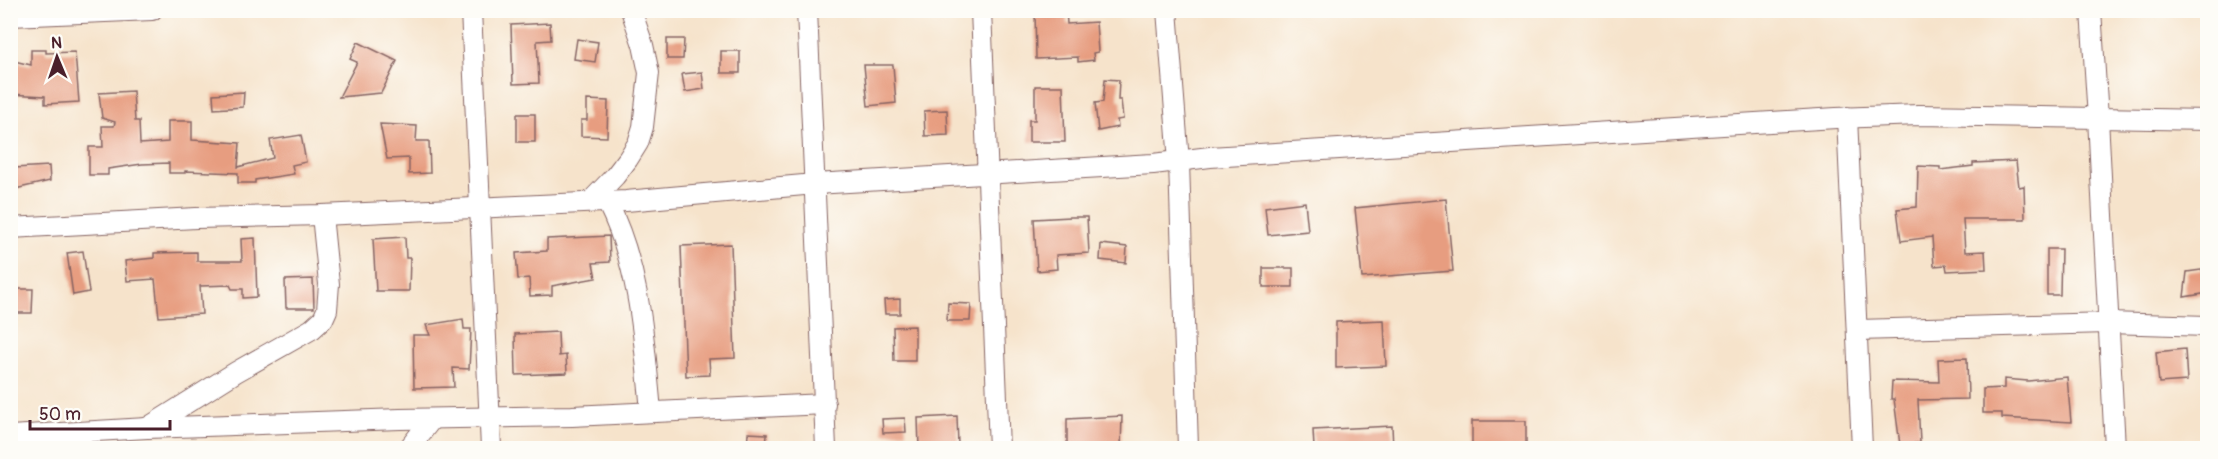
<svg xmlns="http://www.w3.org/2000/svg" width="2218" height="459" viewBox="0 0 2218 459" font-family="Pangolin,sans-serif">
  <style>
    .building { fill: #e79d80 }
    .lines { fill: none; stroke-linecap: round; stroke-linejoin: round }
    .minor-casing { stroke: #866463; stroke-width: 22 }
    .minor { stroke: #fff; stroke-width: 20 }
  </style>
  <rect width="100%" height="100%" fill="#fdfcf7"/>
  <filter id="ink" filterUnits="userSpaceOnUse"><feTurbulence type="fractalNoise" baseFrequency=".0167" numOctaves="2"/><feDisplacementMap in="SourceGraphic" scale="12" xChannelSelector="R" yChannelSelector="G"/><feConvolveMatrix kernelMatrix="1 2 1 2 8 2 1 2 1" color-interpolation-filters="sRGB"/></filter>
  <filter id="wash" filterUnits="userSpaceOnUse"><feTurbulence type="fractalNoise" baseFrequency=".008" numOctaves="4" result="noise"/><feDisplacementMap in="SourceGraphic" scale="24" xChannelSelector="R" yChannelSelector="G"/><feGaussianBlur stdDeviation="1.35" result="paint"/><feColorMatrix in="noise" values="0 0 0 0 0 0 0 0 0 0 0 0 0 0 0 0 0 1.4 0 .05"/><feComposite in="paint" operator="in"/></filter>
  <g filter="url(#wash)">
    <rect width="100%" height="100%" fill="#f6e3cb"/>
    <g id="blocks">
      <g class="building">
        <polygon points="1035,10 1066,10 1067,24 1096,22 1098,52 1093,53 1094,60 1078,62 1078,57 1036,59"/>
        <polygon points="550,23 551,40 537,41 539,83 513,84 511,25"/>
        <polygon points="577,39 598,42 595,62 574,59"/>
        <polygon points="667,39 684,39 683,59 667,59"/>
        <polygon points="358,42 397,61 381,93 339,97 357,62 350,59"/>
        <polygon points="31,50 46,50 46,53 75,52 79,102 45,104 45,96 10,94 10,60 31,65"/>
        <rect x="721" y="51" width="19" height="22"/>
        <polygon points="864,65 893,65 896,103 868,106"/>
        <polygon points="702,72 704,89 685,92 682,74"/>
        <polygon points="1105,79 1119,80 1118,100 1121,100 1123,119 1117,120 1118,127 1098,131 1095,103 1103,102"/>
        <polygon points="1035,86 1063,86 1065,142 1029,142 1029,120 1035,120"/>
        <polygon points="133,91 135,121 139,121 140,144 168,142 168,121 192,121 192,140 240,143 238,167 273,158 270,140 301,135 306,162 292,165 294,174 255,180 255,183 238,183 238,173 185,171 185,173 169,173 169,163 142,164 108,169 108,175 89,175 89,147 103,147 102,126 114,126 115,122 102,118 99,93"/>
        <polygon points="244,92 243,107 214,109 213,94"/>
        <polygon points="587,100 608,101 607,137 581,136 581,120 587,120"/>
        <polygon points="947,110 948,135 925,136 924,111"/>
        <rect x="517" y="114" width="18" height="28"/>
        <polygon points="380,124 417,126 416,141 429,141 430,173 409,174 409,158 387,159"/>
        <polygon points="2016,161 2019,187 2024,186 2025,219 1963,219 1965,252 1985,251 1986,269 1947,271 1946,265 1934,266 1932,237 1901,241 1897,209 1917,207 1918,166 1940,167 1940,170 1973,166 1973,163"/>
        <polygon points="49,166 50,181 15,189 14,168"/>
        <polygon points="1446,199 1453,271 1362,278 1355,208"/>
        <polygon points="1305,202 1308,231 1268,235 1265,207"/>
        <polygon points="1071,217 1087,217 1089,253 1056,255 1057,269 1037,271 1034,219"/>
        <polygon points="609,236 610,262 593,263 596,278 552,286 552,295 530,296 529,278 518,279 516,253 547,251 547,239"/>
        <polygon points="405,237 406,258 410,258 409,291 376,291 373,239"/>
        <polygon points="255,238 257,297 243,298 243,289 232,289 230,285 200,286 202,314 159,317 155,279 127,281 125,261 154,258 154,253 197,252 197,261 242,261 241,239"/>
        <polygon points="731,244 735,358 709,359 710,375 686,376 681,246"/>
        <polygon points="1101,244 1127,247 1126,263 1100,260"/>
        <polygon points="2047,249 2061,249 2060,295 2047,295"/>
        <polygon points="83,251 89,292 73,295 67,253"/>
        <rect x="1263" y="268" width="30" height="19"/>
        <polygon points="2208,269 2208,293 2184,297 2187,272"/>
        <polygon points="313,279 314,308 286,308 285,280"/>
        <polygon points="15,289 33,289 32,313 15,313"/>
        <polygon points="900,299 900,314 885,314 884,300"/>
        <polygon points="948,303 971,304 970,321 947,321"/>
        <polygon points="463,319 464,329 471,329 469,369 453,368 454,387 414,388 413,335 430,335 426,325"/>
        <polygon points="1384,320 1386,366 1336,368 1336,322"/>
        <polygon points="915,326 915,361 894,361 893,327"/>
        <polygon points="558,332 559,356 566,355 567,373 516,375 515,334"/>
        <polygon points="2185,349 2187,381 2159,383 2156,352"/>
        <polygon points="1967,358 1968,399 1918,400 1920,443 1900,445 1894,399 1891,399 1892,381 1939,382 1938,359"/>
        <polygon points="2067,377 2071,422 2002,418 2002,413 1983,413 1983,389 2004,388 2004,379 2028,381"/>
        <polygon points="957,416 958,446 919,448 918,418"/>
        <polygon points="1122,416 1121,448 1067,448 1067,419"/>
        <polygon points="905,418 906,432 883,433 882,419"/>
        <rect x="1472" y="421" width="54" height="27"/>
        <polygon points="1392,426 1393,448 1314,448 1313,430"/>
        <polygon points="748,433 767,434 766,448 747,448"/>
      </g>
    </g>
  </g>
  <g filter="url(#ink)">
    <use href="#blocks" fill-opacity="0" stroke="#866463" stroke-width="1.5"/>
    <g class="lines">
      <defs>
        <g id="minor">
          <polyline points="471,10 491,448"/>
          <polyline points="807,10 826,448"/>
          <polyline points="981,10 999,448"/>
          <polyline points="1167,10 1179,162 1188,448"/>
          <polyline points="10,16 152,10"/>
          <polyline points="1847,117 1862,448"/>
          <polyline points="590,202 615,176 628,159 638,143 643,127 649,73 643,45 631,10"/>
          <path d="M607,202C640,267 644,339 651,411"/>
          <polyline points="10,228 196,218 322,215 626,201 815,184 1153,164 1210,157 1836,118 1919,115 2098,118 2091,10"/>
          <polyline points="1858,330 2108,323 2208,326"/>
          <polyline points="147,428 236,372 312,329 323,319 327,310 329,284 322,215"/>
          <polyline points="10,436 147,428 400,419 572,416 825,404"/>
          <polyline points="409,448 432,419"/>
          <polyline points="2115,448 2098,118 2208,120"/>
        </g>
      </defs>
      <use href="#minor" class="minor-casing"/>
      <use href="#minor" class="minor"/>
    </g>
  </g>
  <rect width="2218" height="459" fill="none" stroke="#fdfcf7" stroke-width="36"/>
  <g transform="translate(57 57) rotate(358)" stroke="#fdfcf7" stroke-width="4.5" paint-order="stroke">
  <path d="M0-4.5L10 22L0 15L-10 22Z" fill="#4a1f2b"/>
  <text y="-9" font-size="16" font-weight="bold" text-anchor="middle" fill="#4a1f2b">N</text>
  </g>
  <path d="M30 420v9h140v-9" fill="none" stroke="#4a1f2b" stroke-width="3"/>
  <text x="39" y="420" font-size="18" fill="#4a1f2b" stroke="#fdfcf7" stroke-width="4.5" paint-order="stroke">50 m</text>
</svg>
